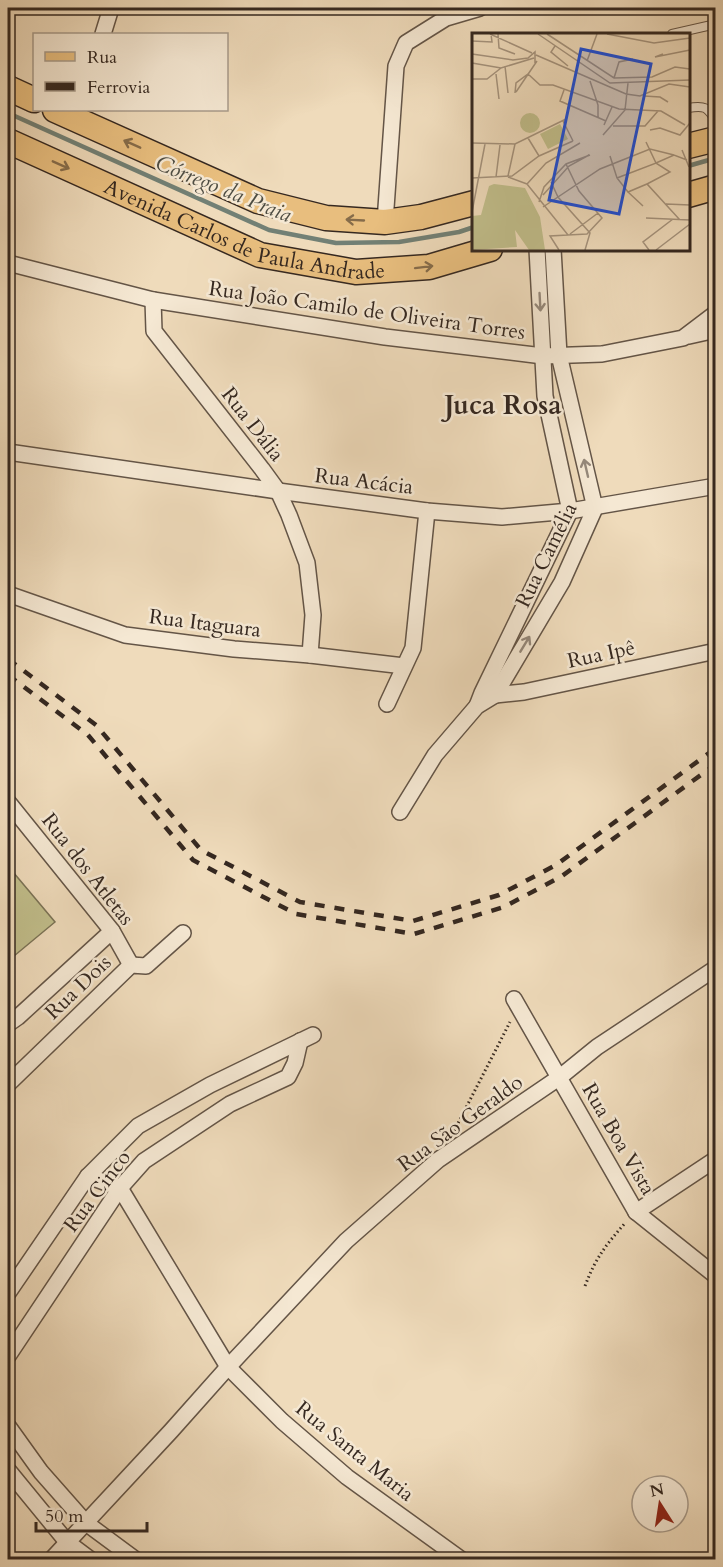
<svg xmlns="http://www.w3.org/2000/svg" width="723" height="1567" viewBox="0 0 723 1567" font-family="Cardo,serif">
  <style>
    .green { fill: #c1be8b; stroke: #7b7356; stroke-width: 1.5 }
    .lines { fill: none; stroke-linecap: round; stroke-linejoin: round }
    .stream { stroke: #728075; stroke-width: 4.5 }
    .service-casing { stroke: #645547; stroke-width: 10 }
    .minor-casing { stroke: #645547; stroke-width: 18 }
    .primary-casing { stroke: #352820; stroke-width: 27 }
    .path { stroke: #352820; stroke-width: 3; stroke-dasharray: 1.5 3; stroke-linecap: butt }
    .service { stroke: #f5e8d3; stroke-width: 8 }
    .minor { stroke: #f5e8d3; stroke-width: 15 }
    .primary { stroke: #e8be7e; stroke-width: 24 }
    .rail { stroke: #352820; stroke-width: 4.5; stroke-dasharray: 10 10; stroke-linecap: butt }
    .oneway { stroke: #866c4a }
    .oneway2 { stroke: #95887a }
    .labels { text-anchor: middle; stroke-width: 5; stroke-linejoin: round; paint-order: stroke }
    .street-label { font-size: 21px; fill: #352820; stroke: #f5e8d3 }
    .water-label { font-size: 22px; font-style: italic; fill: #4e4d43; stroke: #f5e8d3 }
    .district-label { font-size: 27px; font-weight: bold; fill: #352820; stroke: #f5e8d3 }
    .inset-road { fill: none; stroke: #a5937d; stroke-width: 1.5 }
    .view { fill: #1d4ed8; fill-opacity: 0.15; stroke: #1d4ed8; stroke-width: 3 }
    .inset-edge { fill: none; stroke: #352820; stroke-width: 3 }
  </style>
  <rect width="100%" height="100%" fill="#efdbbb"/>
  <filter id="stains"><feTurbulence type="fractalNoise" baseFrequency=".00333" numOctaves="4"/><feColorMatrix values="0 0 0 0 .2 0 0 0 0 .09 0 0 0 0 .02 0 0 0 .5 -.17"/></filter>
  <radialGradient id="worn" r=".72"><stop offset=".6" stop-color="#630" stop-opacity="0"/><stop offset="1" stop-color="#630" stop-opacity=".3"/></radialGradient>
  <polygon class="green" points="8,866 55,922 8,961"/>
  <g class="lines">
    <g class="stream">
      <polyline points="8,113 269,230 336,243 399,242 459,232 474,227"/>
      <polyline points="688,166 716,158"/>
    </g>
    <defs>
      <g id="service">
        <polyline points="672,34 716,24"/>
        <path d="M688,108C705,105 707,107 716,121"/>
      </g>
      <g id="minor">
        <polyline points="103,34 111,8"/>
        <polyline points="385,222 396,66 406,43 446,18 480,8"/>
        <polyline points="8,263 153,300 385,337 543,356 602,354 683,338 716,313"/>
        <polyline points="153,300 154,331 262,469 278,491 289,515 307,563 313,615 310,655"/>
        <polyline points="689,336 716,330"/>
        <polyline points="8,452 278,491 427,511 502,517 570,511 716,486"/>
        <polyline points="8,594 125,635 234,649 310,655 404,666"/>
        <polyline points="488,693 495,695 524,692 716,651"/>
        <polyline points="387,704 413,648 427,511"/>
        <polyline points="477,706 482,693 570,511 545,396 537,249"/>
        <polyline points="8,802 112,931 131,965"/>
        <polyline points="400,812 435,755 477,706 495,695 562,582 595,508 559,355 553,249"/>
        <polyline points="514,999 636,1212 716,1276"/>
        <polyline points="8,1024 18,1017 112,931"/>
        <polyline points="8,1084 131,965 146,966 183,933"/>
        <polyline points="88,1176 120,1188 228,1367 282,1421 347,1477 462,1560"/>
        <polyline points="636,1212 716,1159"/>
        <polyline points="8,1293 88,1176 138,1126 210,1085 313,1035"/>
        <polyline points="8,1356 120,1188 144,1161 230,1104 288,1077 295,1063 300,1041"/>
        <polyline points="8,1426 41,1472 86,1523 136,1560"/>
        <polyline points="8,1470 67,1542 91,1560"/>
        <polyline points="51,1560 171,1431 228,1367 346,1241 438,1160 560,1077 597,1047 716,968"/>
      </g>
      <g id="primary">
        <polyline points="8,88 34,100"/>
        <polyline points="55,110 258,201 326,218 385,222 421,217 474,203"/>
        <path id="s1" d="M8,141L260,255L356,272L429,267L490,249"/>
        <polyline points="688,146 716,139"/>
        <polyline points="688,195 716,187"/>
      </g>
    </defs>
    <use href="#service" class="service-casing"/>
    <use href="#minor" class="minor-casing"/>
    <use href="#primary" class="primary-casing"/>
    <g class="path">
      <polyline points="454,1131 510,1022"/>
      <path d="M585,1286C596,1257 606,1245 626,1222"/>
    </g>
    <use href="#service" class="service"/>
    <use href="#minor" class="minor"/>
    <use href="#primary" class="primary"/>
    <g class="rail">
      <polyline points="8,659 96,725 201,850 300,902 413,921 499,895 556,865 716,748"/>
      <polyline points="8,675 88,735 193,860 296,914 414,934 504,907 562,876 716,764"/>
    </g>
  </g>
  <defs><path id="oneway-shaft" d="M-6 0H5M1.5-3L5.5 0L1.5 3" fill="none" stroke-width="1.6" stroke-linecap="round" stroke-linejoin="round" transform="scale(1.5)"/></defs>
  <g class="oneway">
    <use href="#oneway-shaft" transform="translate(132 144) rotate(-156)"/>
    <use href="#oneway-shaft" transform="translate(61 165) rotate(24)"/>
    <use href="#oneway-shaft" transform="translate(355 220) rotate(-177)"/>
    <use href="#oneway-shaft" transform="translate(424 267) rotate(-7)"/>
  </g>
  <g class="oneway2">
    <use href="#oneway-shaft" transform="translate(540 302) rotate(87)"/>
    <use href="#oneway-shaft" transform="translate(586 468) rotate(-103)"/>
    <use href="#oneway-shaft" transform="translate(525 644) rotate(-59)"/>
  </g>
  <g class="labels">
    <g class="street-label">
      <text dy="7" stroke="none"><textPath href="#s1" startOffset="255">Avenida Carlos de Paula Andrade</textPath></text>
      <text transform="translate(367 310) rotate(8)" y="7">Rua João Camilo de Oliveira Torres</text>
      <text transform="translate(253 424) rotate(52)" y="7">Rua Dália</text>
      <text transform="translate(364 481) rotate(7)" y="7">Rua Acácia</text>
      <text transform="translate(546 555) rotate(-64)" y="7">Rua Camélia</text>
      <text transform="translate(205 623) rotate(7)" y="7">Rua Itaguara</text>
      <text transform="translate(601 654) rotate(-12)" y="7">Rua Ipê</text>
      <text transform="translate(88 869) rotate(52)" y="7">Rua dos Atletas</text>
      <text transform="translate(78 987) rotate(-44)" y="7">Rua Dois</text>
      <text transform="translate(460 1123) rotate(-36)" y="7">Rua São Geraldo</text>
      <text transform="translate(619 1139) rotate(60)" y="7">Rua Boa Vista</text>
      <text transform="translate(97 1191) rotate(-53)" y="7">Rua Cinco</text>
      <text transform="translate(355 1451) rotate(39)" y="7">Rua Santa Maria</text>
    </g>
    <g class="water-label">
      <text transform="translate(224 188) rotate(22)" y="8">Córrego da Praia</text>
    </g>
    <g class="district-label">
      <text x="503" y="414">Juca Rosa</text>
    </g>
  </g>
  <g transform="translate(472 33)">
    <rect width="218" height="218" fill="#efdbbb"/>
    <path d="M48 90a10 10 0 1 1 20 0a10 10 0 1 1-20 0ZM88,91L96,106L76,116L68,101ZM22,151L53,155L68,184L73,217H57L43,197L45,214L0,217V183L9,182L17,153Z" fill="#c1be8b"/>
    <path class="inset-road" d="M18,1L60,20M26,1L27,15L43,21M66,1L138,50L218,47M75,1L142,45L180,44L203,34L218,36M135,1L182,10L218,5M0,8L20,9L19,1M83,13L79,19L96,33M0,21L41,27L56,25L63,19V30M191,21L183,24L218,17M64,22L154,61L168,63L197,51L218,54M115,28L125,1M0,30L29,35L62,25M33,33L36,60M24,41L27,66M142,45L147,29L161,26M0,46H15L29,35M118,48L126,72V85M92,57L88,68L134,88M44,59L65,28M43,60L44,50L56,41L68,52H81L147,76L189,78L213,92M172,63L188,64L196,69M91,88L101,108M132,92L140,74M141,93H173L186,78M178,97L188,95L208,102L218,90M131,102L153,77L156,50M56,105L67,123M174,109L184,130L202,122L215,127M0,110L43,111L94,86M210,117L217,134M138,123L145,145L156,159L175,151L208,187M36,143L43,111M24,144L28,112M36,144L55,151M0,145L40,143L67,123L101,108M145,145L184,130L198,139L175,151M79,149L86,164L118,200L113,217M55,151L96,202L115,201L130,185L107,158L94,131M55,151L74,130L108,110M156,159L171,173M71,162L97,133L117,122M67,169L72,154L94,131L118,122M194,171L218,172M71,174L128,136L178,116L202,122M0,179L13,111M174,185L218,187M98,201L126,180M87,217L78,203L96,202M177,217L171,209L201,186M184,217L218,191"/>
    <path class="view" d="M109,16L179,31L147,181L77,167Z"/>
    <rect width="218" height="218" class="inset-edge"/>
  </g>
  <rect width="723" height="1567" fill="none" stroke="#efdbbb" stroke-width="30"/>
  <rect x="9" y="9" width="705" height="1549" fill="none" stroke="#352820" stroke-width="3"/>
  <rect x="15" y="15" width="693" height="1537" fill="none" stroke="#352820" stroke-width="1.5"/>
  <rect x="33" y="33" width="195" height="78" fill="#f5e8d3" stroke="#a89b8b" stroke-width="1.5"/>
  <rect x="45" y="52" width="30" height="9" fill="#e8be7e" stroke="#a89b8b" stroke-width="1.5"/>
  <text x="87" y="63" font-size="18" fill="#352820">Rua</text>
  <rect x="45" y="82" width="30" height="9" fill="#352820" stroke="#a89b8b" stroke-width="1.5"/>
  <text x="87" y="93" font-size="18" fill="#352820">Ferrovia</text>
  <g transform="translate(660 1504) rotate(348)"><circle r="28" fill="#f5e8d3" stroke="#a89b8b" stroke-width="1.5"/>
  <path d="M0-4.5L10 22L0 15L-10 22Z" fill="#8f2418"/>
  <text y="-9" font-size="16" font-weight="bold" text-anchor="middle" fill="#352820">N</text>
  </g>
  <path d="M36 1522v9h111v-9" fill="none" stroke="#352820" stroke-width="3"/>
  <text x="45" y="1522" font-size="18" fill="#352820" stroke="#f5e8d3" stroke-width="4.5" paint-order="stroke">50 m</text>
  <rect width="100%" height="100%" filter="url(#stains)"/>
  <rect width="100%" height="100%" fill="url(#worn)"/>
</svg>
